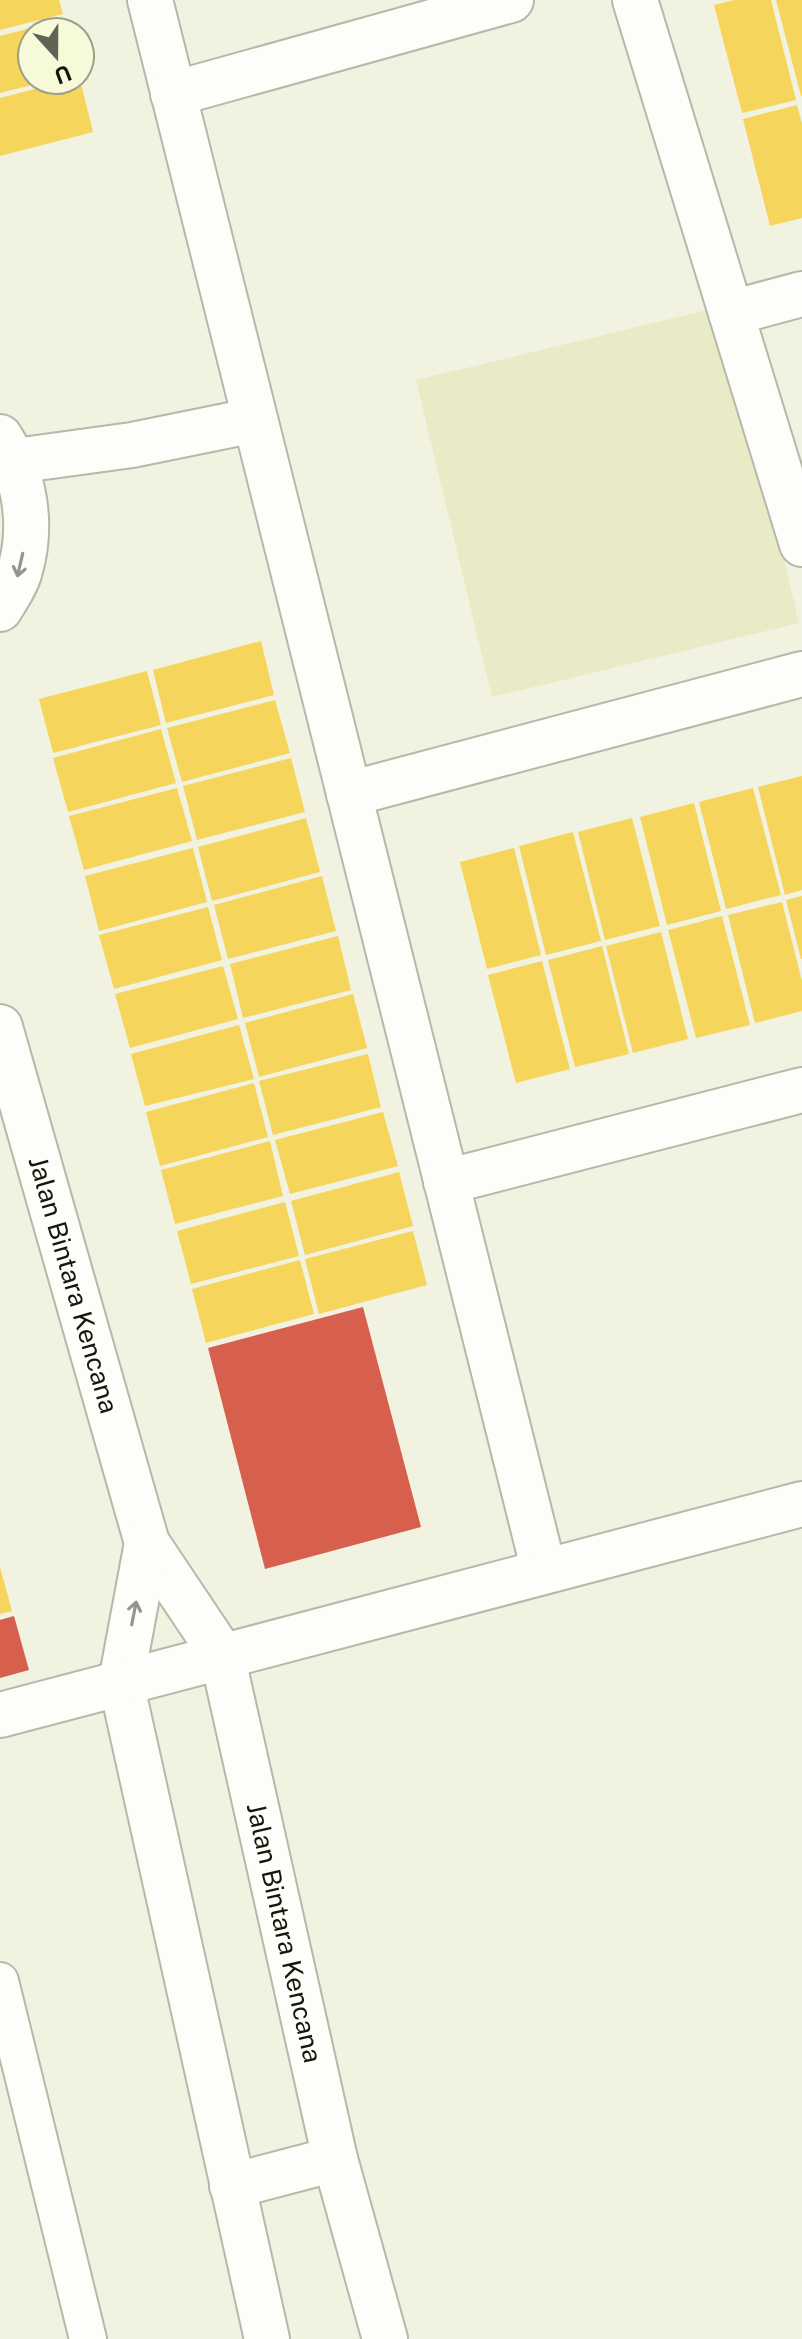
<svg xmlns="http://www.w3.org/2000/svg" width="802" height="2339" viewBox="0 0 802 2339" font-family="'Public Sans',sans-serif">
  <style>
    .green { fill: #e9ebc7 }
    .homes { fill: #f6d55c }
    .shops { fill: #d6604d }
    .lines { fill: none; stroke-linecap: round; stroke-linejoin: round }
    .service-casing { stroke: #b7b7aa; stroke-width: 40 }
    .minor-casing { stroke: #b7b7aa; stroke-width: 48 }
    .service { stroke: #fdfdfa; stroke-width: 36 }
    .minor { stroke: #fdfdfa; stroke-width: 44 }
    .oneway { stroke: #95958e }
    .labels { text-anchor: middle; stroke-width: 8; stroke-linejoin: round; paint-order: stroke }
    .street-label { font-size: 26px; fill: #16160a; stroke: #f7fad8 }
  </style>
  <rect width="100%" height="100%" fill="#f1f2e0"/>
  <polygon class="green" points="724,306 799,623 492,697 416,380"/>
  <g class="homes">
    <polygon points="0,0 59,0 63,14 0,30"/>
    <polygon points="734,0 771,0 796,100 742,113 714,5"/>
    <polygon points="776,0 802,0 802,96 801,96"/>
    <polygon points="64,19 67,32 32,32 32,80 48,81 0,93 0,36"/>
    <polygon points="70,80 80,80 93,132 0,156 0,98"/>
    <polygon points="797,105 802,124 802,218 770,226 743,119"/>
    <polygon points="261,641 274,695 166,723 153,670"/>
    <polygon points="147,671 161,725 53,753 39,699"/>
    <polygon points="275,700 290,753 182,782 167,728"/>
    <polygon points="161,729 176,783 68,812 53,758"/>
    <polygon points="291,758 305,812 197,840 183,786"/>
    <polygon points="802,776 802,890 785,895 758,787"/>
    <polygon points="177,788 192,841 84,870 69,816"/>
    <polygon points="753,788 781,895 726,909 699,802"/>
    <polygon points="694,803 721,911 667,925 640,817"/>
    <polygon points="306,818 320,872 212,901 198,847"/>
    <polygon points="632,818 660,926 605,940 578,832"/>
    <polygon points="573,832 601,941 546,955 519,846"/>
    <polygon points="193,848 207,902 99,931 85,876"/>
    <polygon points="514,848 541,955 487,969 460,862"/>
    <polygon points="322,876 336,931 228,959 214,905"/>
    <polygon points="802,896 802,959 801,959 786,900"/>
    <polygon points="782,902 802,981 802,1011 755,1023 728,915"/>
    <polygon points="208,907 222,960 114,989 99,935"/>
    <polygon points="722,916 750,1025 696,1038 668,930"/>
    <polygon points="661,932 688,1039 633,1053 606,946"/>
    <polygon points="338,936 351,990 243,1018 230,964"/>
    <polygon points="602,946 629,1054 575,1067 548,960"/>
    <polygon points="542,961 570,1069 516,1083 488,975"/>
    <polygon points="223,966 238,1019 130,1048 115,994"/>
    <polygon points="353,994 367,1048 259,1077 245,1023"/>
    <polygon points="239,1025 254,1079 145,1106 131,1054"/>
    <polygon points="368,1054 381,1107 273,1135 259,1081"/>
    <polygon points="254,1083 268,1137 160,1166 146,1112"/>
    <polygon points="383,1112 398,1166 290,1194 275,1140"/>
    <polygon points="270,1141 283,1196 175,1224 161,1170"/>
    <polygon points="399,1172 413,1226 305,1255 291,1201"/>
    <polygon points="285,1202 299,1256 191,1284 177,1231"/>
    <polygon points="413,1231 427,1285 319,1314 305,1259"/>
    <polygon points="300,1260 314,1314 206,1343 192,1289"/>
    <polygon points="0,1567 12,1611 0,1614"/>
  </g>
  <g class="shops">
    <polygon points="363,1307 421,1527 265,1569 208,1348"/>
    <polygon points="14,1616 29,1670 0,1678 0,1620"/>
  </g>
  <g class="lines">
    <defs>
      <polyline id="service" points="0,1981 88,2339"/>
      <g id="minor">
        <polyline points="150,0 544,1571"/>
        <polyline points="635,0 802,544"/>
        <polyline points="173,94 511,0"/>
        <polyline points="731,313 802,294"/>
        <path d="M0,437C25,476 33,525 20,570C17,583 7,597 0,609"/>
        <polyline points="15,461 132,445 255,420"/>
        <polyline points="349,794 802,674"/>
        <path id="s1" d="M0,1027L147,1543L222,1655L335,2159L385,2339"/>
        <polyline points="446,1182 802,1090"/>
        <polyline points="147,1543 121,1682 267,2339"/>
        <polyline points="0,1715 802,1504"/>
        <polyline points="232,2186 335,2159"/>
      </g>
    </defs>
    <use href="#service" class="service-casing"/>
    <use href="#minor" class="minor-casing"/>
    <use href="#service" class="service"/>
    <use href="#minor" class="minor"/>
  </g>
  <defs><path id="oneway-shaft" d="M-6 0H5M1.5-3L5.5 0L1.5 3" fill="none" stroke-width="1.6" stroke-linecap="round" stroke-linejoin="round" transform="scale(2)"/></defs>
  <g class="oneway">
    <use href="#oneway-shaft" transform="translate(20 565) rotate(103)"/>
    <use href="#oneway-shaft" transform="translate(134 1613) rotate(-79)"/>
  </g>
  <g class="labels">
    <g class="street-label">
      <text dy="9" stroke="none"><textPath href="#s1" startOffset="268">Jalan Bintara Kencana</textPath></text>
      <text dy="9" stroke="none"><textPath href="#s1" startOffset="956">Jalan Bintara Kencana</textPath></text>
    </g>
  </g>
  <g transform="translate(56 56) rotate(159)"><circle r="38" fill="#f7fad8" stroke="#9d9f86" stroke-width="2"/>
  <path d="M0-6L14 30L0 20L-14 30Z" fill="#636355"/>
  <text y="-12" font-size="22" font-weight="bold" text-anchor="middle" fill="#16160a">U</text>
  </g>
</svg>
